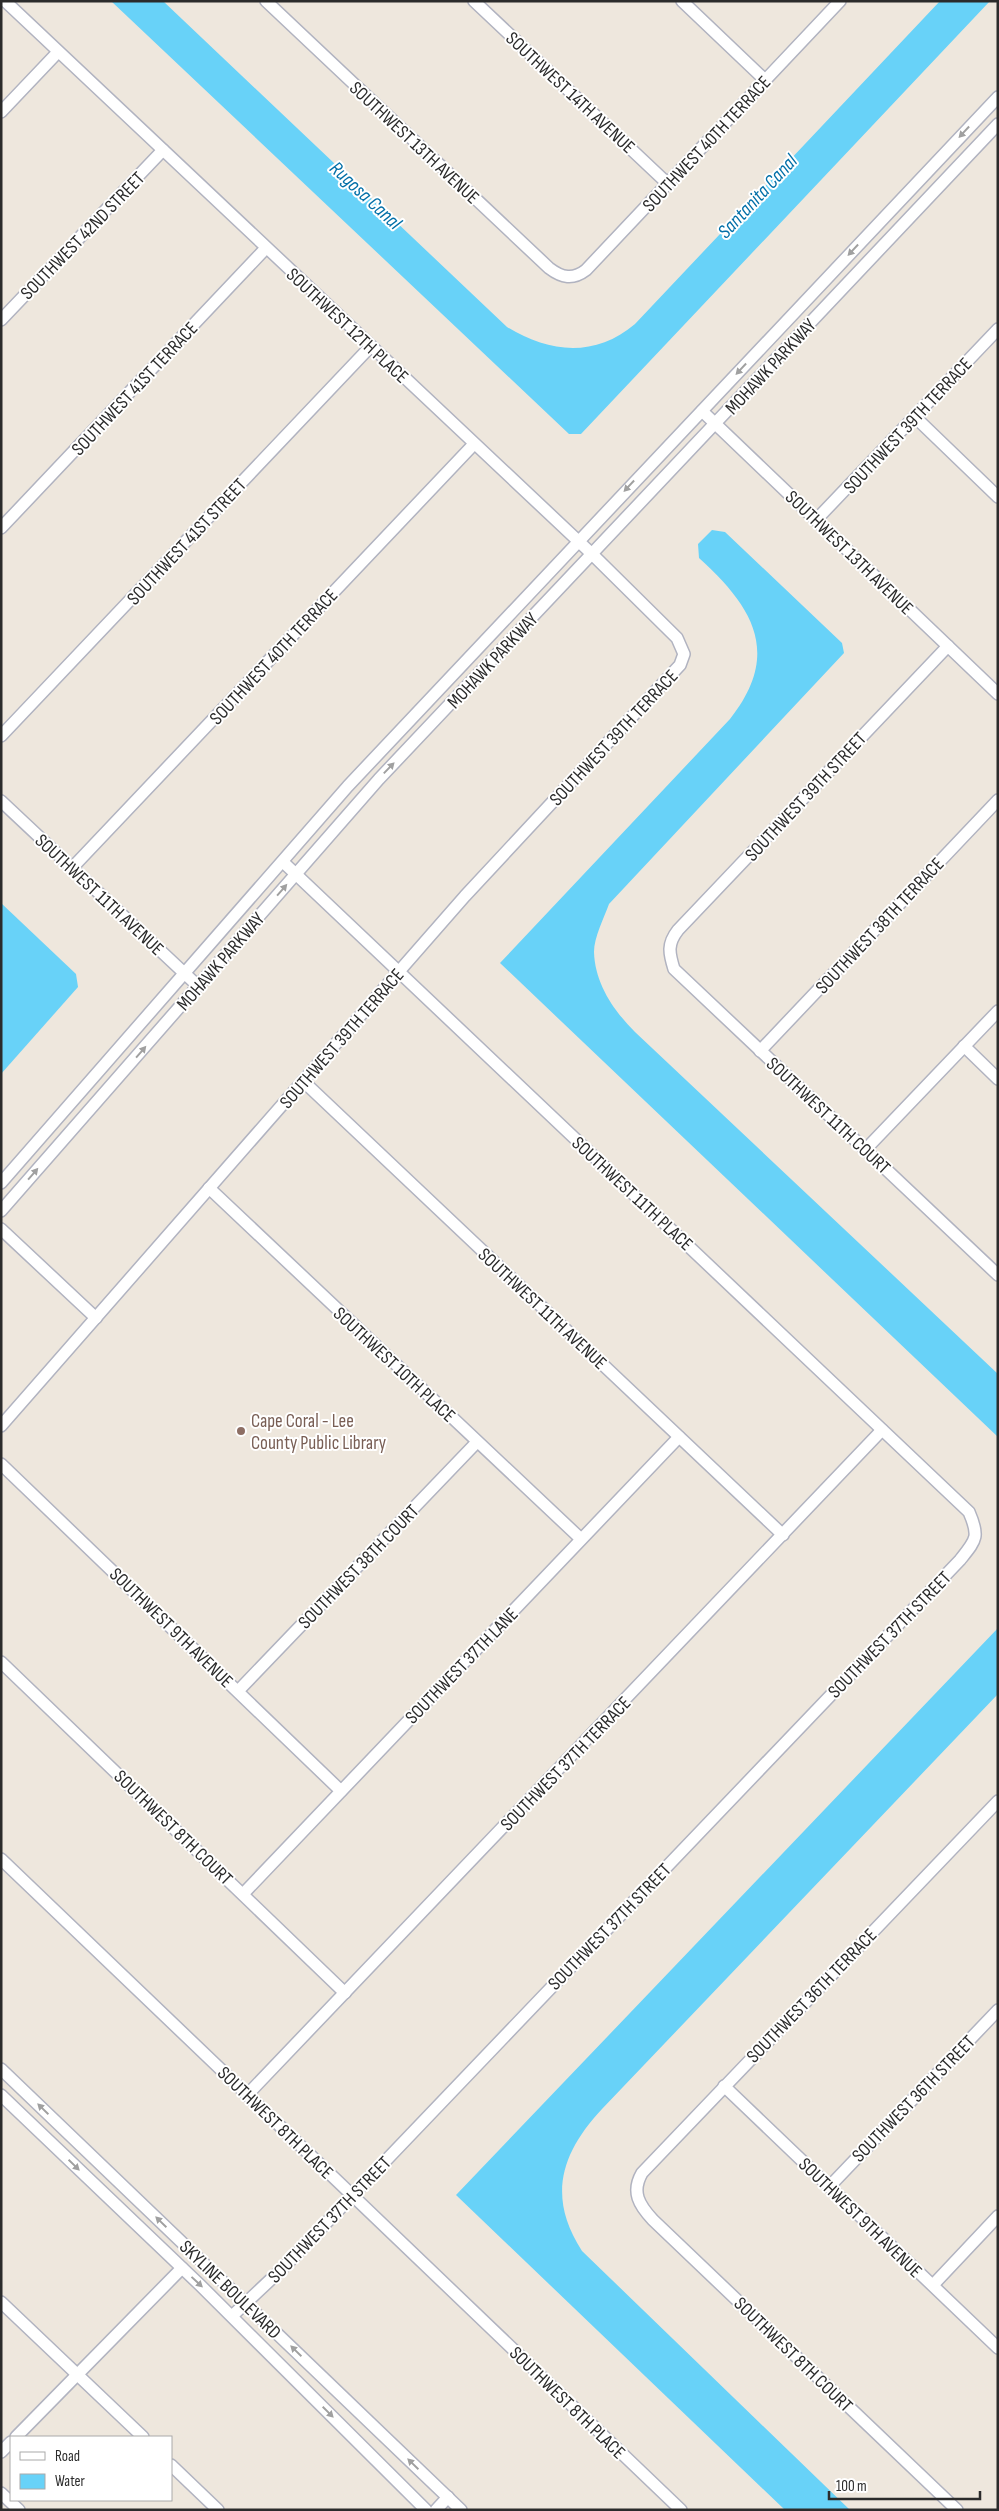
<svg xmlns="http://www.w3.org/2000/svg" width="999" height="2511" viewBox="0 0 999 2511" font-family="'Sofia Sans Condensed',sans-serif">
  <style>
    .water { fill: #68d2f8 }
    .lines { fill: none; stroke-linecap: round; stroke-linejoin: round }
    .minor-casing { stroke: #b1b3c0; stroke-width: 14 }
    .minor { stroke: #fff; stroke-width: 11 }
    .oneway { fill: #a0a0a0 }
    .education-dot { fill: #8d6e63; stroke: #fff; stroke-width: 2 }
    .labels { text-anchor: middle; stroke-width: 4; stroke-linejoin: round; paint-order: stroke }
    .street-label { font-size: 19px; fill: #2b2b2b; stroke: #fff }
    .education-label { font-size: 19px; fill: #785e54; stroke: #fff; text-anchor: start }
    .water-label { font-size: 20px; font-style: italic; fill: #0370a8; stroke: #fff }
  </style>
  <rect width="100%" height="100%" fill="#eee7dd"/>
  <g class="water">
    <path d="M111,1H163L507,327C549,353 595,358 635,324L940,1H990L581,434H569Z"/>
    <path d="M712,530L725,532L842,643L844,653L609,904C604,918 594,937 594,952C595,984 614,1011 635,1032L998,1374V1437L500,963L730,719C782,653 753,607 699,558L698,544Z"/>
    <polygon points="1,903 76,974 78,987 1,1074"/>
    <path d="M998,1628V1694L602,2109C561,2153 547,2197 582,2251L850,2510H785L456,2195Z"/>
  </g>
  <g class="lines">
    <defs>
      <g id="minor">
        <path d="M266,1L549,268C562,278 573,280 586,270L840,1"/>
        <polyline points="474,1 668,184"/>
        <polyline points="682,1 765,80"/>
        <polyline points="1,112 58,52"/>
        <polyline points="1,320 163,150"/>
        <polyline points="702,411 998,694"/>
        <polyline points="915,417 998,497"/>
        <polyline points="816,520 998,329"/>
        <polyline points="1,528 266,248"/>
        <path d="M948,646L678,930C667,944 669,953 674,969L998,1275"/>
        <polyline points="1,736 371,346"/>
        <polyline points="1,801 198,986"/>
        <polyline points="72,868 474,444"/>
        <polyline points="964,1046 998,1079"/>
        <polyline points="760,1051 998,800"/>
        <polyline points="303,1081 783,1535"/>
        <polyline points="865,1150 998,1011"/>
        <polyline points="1,1183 348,786 998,97"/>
        <polyline points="209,1188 581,1539"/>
        <polyline points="1,1211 379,779 998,124"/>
        <polyline points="1,1229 96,1318"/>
        <polyline points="1,1426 465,896 680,665 684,654 677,638 592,554 5,1"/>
        <polyline points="1,1464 341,1791"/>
        <polyline points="1,1662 345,1993"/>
        <polyline points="239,1690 477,1442"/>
        <polyline points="1,1859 681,2510"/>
        <polyline points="243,1894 679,1437"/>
        <polyline points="1,2069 461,2510"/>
        <polyline points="724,2086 998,2348"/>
        <polyline points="1,2095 200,2285 426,2510"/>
        <polyline points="247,2095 882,1430"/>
        <polyline points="829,2187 998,2010"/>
        <polyline points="933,2285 998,2216"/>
        <polyline points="1,2302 143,2437"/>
        <path d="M232,2316L285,2266L960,1560C976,1540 980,1537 969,1512L283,862"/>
        <polyline points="16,2437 182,2268"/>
        <polyline points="1,2452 11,2442"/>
        <polyline points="171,2465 218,2510"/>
        <polyline points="1,2493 19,2510"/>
        <polyline points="436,2510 448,2497"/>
        <path d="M957,2510L653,2220C639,2205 631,2192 642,2173L998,1801"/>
      </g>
    </defs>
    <use href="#minor" class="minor-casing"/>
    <use href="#minor" class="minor"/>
  </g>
  <defs><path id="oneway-solid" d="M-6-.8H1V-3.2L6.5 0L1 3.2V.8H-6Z" transform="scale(1.25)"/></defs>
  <g class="oneway">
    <use href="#oneway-solid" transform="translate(964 132) rotate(133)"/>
    <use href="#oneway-solid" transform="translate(853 250) rotate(133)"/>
    <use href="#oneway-solid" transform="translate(741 369) rotate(133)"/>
    <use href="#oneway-solid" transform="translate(629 486) rotate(133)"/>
    <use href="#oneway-solid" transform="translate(389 768) rotate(-46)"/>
    <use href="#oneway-solid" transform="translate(282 890) rotate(-49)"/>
    <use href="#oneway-solid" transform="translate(141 1052) rotate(-49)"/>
    <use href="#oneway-solid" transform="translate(33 1174) rotate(-49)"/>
    <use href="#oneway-solid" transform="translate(43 2109) rotate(-136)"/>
    <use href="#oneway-solid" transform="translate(74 2165) rotate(44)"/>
    <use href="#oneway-solid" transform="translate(161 2222) rotate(-136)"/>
    <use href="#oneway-solid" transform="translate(197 2282) rotate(43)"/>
    <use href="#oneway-solid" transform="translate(296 2351) rotate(-136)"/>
    <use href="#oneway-solid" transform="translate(328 2412) rotate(45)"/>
    <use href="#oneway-solid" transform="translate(413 2464) rotate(-136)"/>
  </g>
  <circle class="education-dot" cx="241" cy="1431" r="5"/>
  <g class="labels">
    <g class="street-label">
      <text transform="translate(571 92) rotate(43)" y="7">SOUTHWEST 14TH AVENUE</text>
      <text transform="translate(415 142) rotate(43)" y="7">SOUTHWEST 13TH AVENUE</text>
      <text transform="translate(706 143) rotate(-47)" y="7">SOUTHWEST 40TH TERRACE</text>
      <text transform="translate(82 235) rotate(-46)" y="7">SOUTHWEST 42ND STREET</text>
      <text transform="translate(348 325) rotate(43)" y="7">SOUTHWEST 12TH PLACE</text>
      <text transform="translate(770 366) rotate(-47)" y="7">MOHAWK PARKWAY</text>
      <text transform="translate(134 388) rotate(-47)" y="7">SOUTHWEST 41ST TERRACE</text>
      <text transform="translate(907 425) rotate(-47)" y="7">SOUTHWEST 39TH TERRACE</text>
      <text transform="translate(186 541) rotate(-47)" y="7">SOUTHWEST 41ST STREET</text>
      <text transform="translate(850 552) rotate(44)" y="7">SOUTHWEST 13TH AVENUE</text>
      <text transform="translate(273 656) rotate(-47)" y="7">SOUTHWEST 40TH TERRACE</text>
      <text transform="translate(492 660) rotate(-47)" y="7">MOHAWK PARKWAY</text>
      <text transform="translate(613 737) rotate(-47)" y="7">SOUTHWEST 39TH TERRACE</text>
      <text transform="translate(805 796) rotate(-47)" y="7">SOUTHWEST 39TH STREET</text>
      <text transform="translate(100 894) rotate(43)" y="7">SOUTHWEST 11TH AVENUE</text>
      <text transform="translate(879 925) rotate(-47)" y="7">SOUTHWEST 38TH TERRACE</text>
      <text transform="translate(220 961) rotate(-49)" y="7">MOHAWK PARKWAY</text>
      <text transform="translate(341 1038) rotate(-49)" y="7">SOUTHWEST 39TH TERRACE</text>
      <text transform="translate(829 1115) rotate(43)" y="7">SOUTHWEST 11TH COURT</text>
      <text transform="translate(633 1193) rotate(43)" y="7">SOUTHWEST 11TH PLACE</text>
      <text transform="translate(543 1308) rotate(43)" y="7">SOUTHWEST 11TH AVENUE</text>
      <text transform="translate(395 1364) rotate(43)" y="7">SOUTHWEST 10TH PLACE</text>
      <text transform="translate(358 1566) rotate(-46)" y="7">SOUTHWEST 38TH COURT</text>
      <text transform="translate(172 1627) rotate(44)" y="7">SOUTHWEST 9TH AVENUE</text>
      <text transform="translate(889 1634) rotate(-46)" y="7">SOUTHWEST 37TH STREET</text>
      <text transform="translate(461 1665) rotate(-46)" y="7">SOUTHWEST 37TH LANE</text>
      <text transform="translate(565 1763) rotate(-46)" y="7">SOUTHWEST 37TH TERRACE</text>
      <text transform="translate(174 1827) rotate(44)" y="7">SOUTHWEST 8TH COURT</text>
      <text transform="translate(609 1926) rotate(-46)" y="7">SOUTHWEST 37TH STREET</text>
      <text transform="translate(811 1995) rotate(-46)" y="7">SOUTHWEST 36TH TERRACE</text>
      <text transform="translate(913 2098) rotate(-46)" y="7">SOUTHWEST 36TH STREET</text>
      <text transform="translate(276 2122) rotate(44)" y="7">SOUTHWEST 8TH PLACE</text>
      <text transform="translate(861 2217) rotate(44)" y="7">SOUTHWEST 9TH AVENUE</text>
      <text transform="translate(329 2219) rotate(-46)" y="7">SOUTHWEST 37TH STREET</text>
      <text transform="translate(231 2289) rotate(44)" y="7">SKYLINE BOULEVARD</text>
      <text transform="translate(794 2354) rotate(44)" y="7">SOUTHWEST 8TH COURT</text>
      <text transform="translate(568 2402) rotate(44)" y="7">SOUTHWEST 8TH PLACE</text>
    </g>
    <g class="education-label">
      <text x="251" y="1427">Cape Coral - Lee<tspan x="251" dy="22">County Public Library</tspan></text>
    </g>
    <g class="water-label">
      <text transform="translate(366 195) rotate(43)" y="7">Rugosa Canal</text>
      <text transform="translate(757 196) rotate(-47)" y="7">Santanita Canal</text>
    </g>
  </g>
  <rect width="999" height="2511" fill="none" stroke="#2b2b2b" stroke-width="5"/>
  <rect x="10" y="2436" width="162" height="65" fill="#ffffff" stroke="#aaaaaa"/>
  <rect x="20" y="2452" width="25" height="8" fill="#ffffff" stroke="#aaaaaa"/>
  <text x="55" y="2461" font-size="15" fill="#2b2b2b">Road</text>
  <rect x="20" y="2474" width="25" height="15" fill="#68d2f8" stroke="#aaaaaa"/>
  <text x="55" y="2486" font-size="15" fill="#2b2b2b">Water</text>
  <path d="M829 2491v8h151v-8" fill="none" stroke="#2b2b2b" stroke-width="2.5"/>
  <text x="836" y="2491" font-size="15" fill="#2b2b2b" stroke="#ffffff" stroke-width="4" paint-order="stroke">100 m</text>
</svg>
